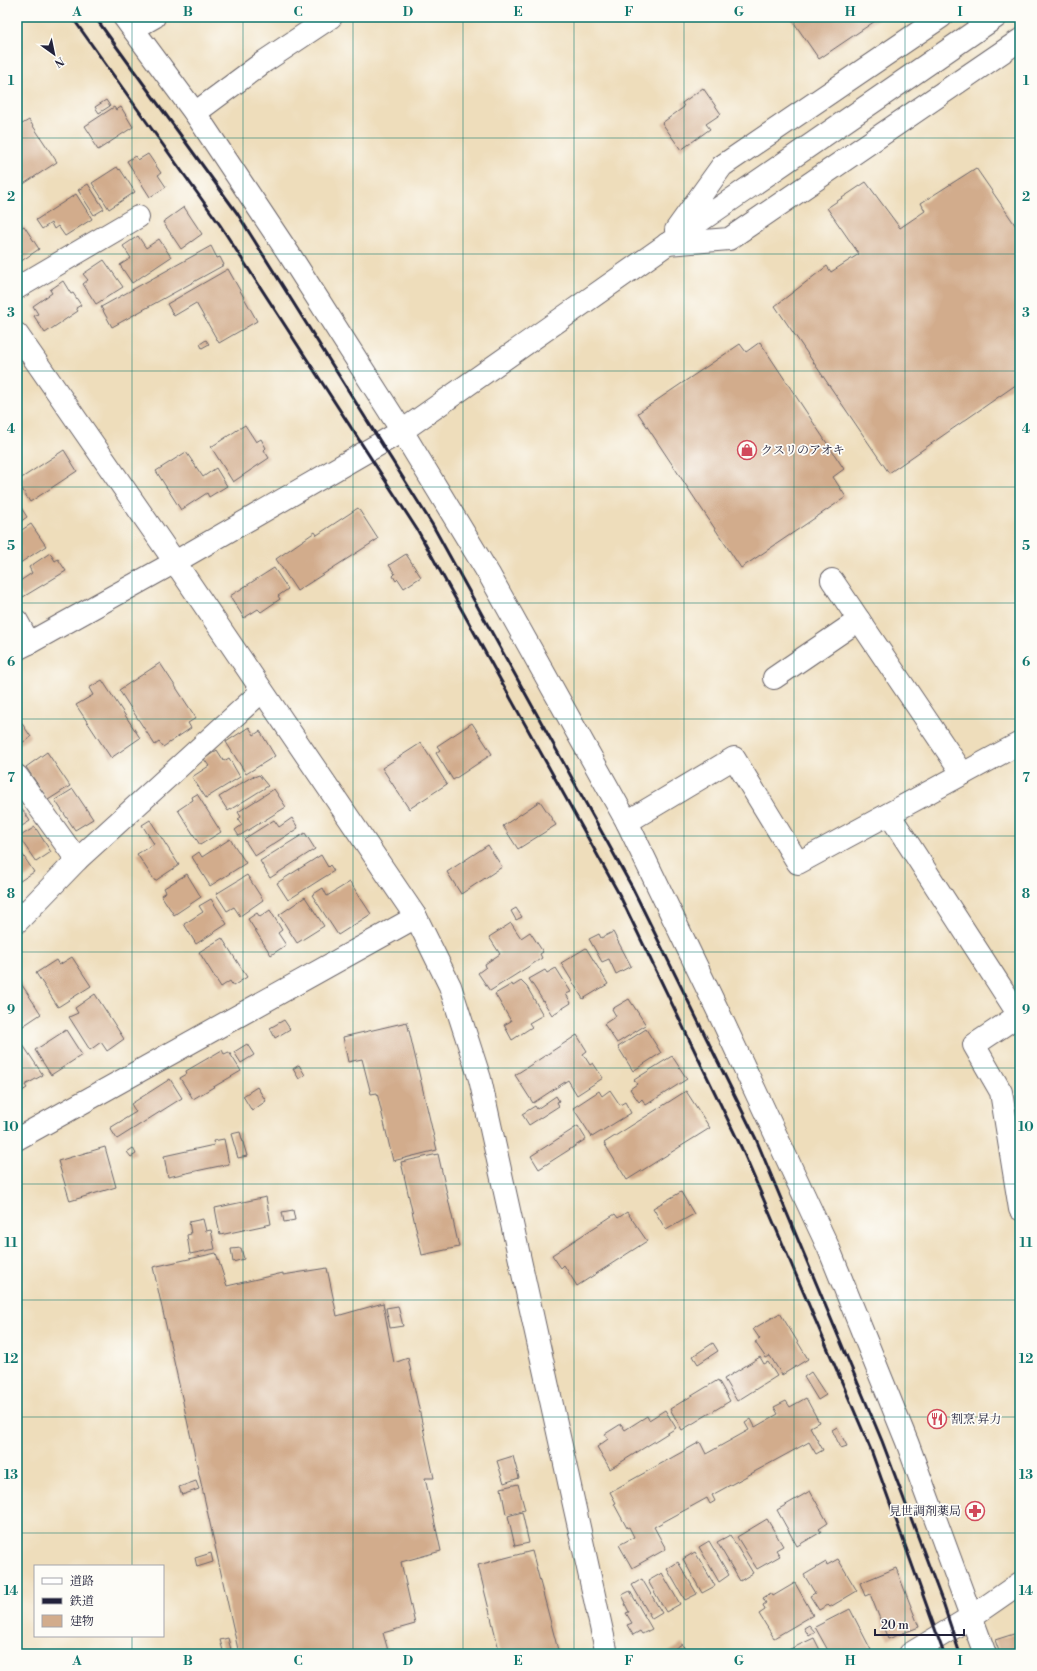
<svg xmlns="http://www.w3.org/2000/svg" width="1037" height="1671" viewBox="0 0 1037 1671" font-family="'Libre Bodoni','Noto Serif JP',serif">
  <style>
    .building { fill: #d2ac8c }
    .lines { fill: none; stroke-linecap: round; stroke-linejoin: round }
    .minor-casing { stroke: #696368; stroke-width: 24 }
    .minor { stroke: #fff; stroke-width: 22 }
    .rail { stroke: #22223b; stroke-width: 3 }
    .grid { fill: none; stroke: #0f766e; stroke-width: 1; stroke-opacity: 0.55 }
    .labels { text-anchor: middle; stroke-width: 3.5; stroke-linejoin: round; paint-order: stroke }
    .poi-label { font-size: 12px; fill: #22223b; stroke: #fdfcf7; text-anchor: start }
    .neatline { fill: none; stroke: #0f766e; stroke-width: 1.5 }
    .grid-label { font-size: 13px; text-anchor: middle; font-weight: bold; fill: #0f766e }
  </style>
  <rect width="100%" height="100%" fill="#fdfcf7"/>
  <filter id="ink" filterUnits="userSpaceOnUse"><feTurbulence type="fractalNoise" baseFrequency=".025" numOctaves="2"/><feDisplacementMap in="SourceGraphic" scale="8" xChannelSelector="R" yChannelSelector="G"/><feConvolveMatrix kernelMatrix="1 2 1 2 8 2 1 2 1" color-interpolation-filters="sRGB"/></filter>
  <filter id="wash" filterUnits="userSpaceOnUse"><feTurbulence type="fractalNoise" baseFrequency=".012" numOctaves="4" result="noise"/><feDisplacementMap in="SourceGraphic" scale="16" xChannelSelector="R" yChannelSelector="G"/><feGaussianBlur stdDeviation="0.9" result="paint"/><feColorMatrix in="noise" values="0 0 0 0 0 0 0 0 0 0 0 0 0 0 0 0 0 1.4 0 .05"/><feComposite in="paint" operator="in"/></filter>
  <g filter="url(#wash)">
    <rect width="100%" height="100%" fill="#edb"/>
    <g id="blocks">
      <g class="building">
        <polygon points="790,17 881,17 819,59"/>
        <polygon points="703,88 721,114 706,124 710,129 681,150 662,123 684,107 682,103"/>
        <polygon points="106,100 110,106 99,113 95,107"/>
        <polygon points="114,107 116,110 121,107 133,127 98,150 92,141 94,140 85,126"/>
        <polygon points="29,120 57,162 22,185 17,177 17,127"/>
        <polygon points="148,154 161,173 158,175 166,187 150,197 127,161 135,156 138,160"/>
        <polygon points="117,167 119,170 120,169 135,192 109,209 92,183"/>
        <polygon points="976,168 1020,232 1020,382 889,473 775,306 827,266 831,272 859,254 827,208 866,182 900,228 925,211 921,203"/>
        <polygon points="88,184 104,209 94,215 78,190"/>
        <polygon points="76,194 92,219 65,236 58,226 54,229 51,223 42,229 36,220"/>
        <polygon points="184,207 202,234 181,249 163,222"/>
        <polygon points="24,226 39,249 17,264 17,230"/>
        <polygon points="138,236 146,248 159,239 171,257 132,283 120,265 131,258 123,246"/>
        <polygon points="211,246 217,258 220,257 224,265 112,327 101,307"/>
        <polygon points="104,260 123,287 96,304 83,284 88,280 83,274"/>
        <polygon points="228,269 257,321 219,343 196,303 174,316 167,304"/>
        <polygon points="63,281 71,294 73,293 81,305 76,308 78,311 45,333 34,316 38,314 33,306 52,293 50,290"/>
        <polygon points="206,340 209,344 202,348 200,344"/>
        <polygon points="760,342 844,469 833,477 846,497 741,568 638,413 740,344 746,352"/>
        <polygon points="245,425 256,442 261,439 266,448 264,450 269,458 233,482 211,447"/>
        <polygon points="64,450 77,471 30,502 17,481"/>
        <polygon points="186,452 203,477 216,468 227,486 209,497 207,493 181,510 156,471"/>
        <polygon points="17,501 27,517 17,524"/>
        <polygon points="358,508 378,539 297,591 276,559 315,532 317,535"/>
        <polygon points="31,524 46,546 17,565 17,533"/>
        <polygon points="50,553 55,561 58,559 66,571 23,597 17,588 17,583 32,573 29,567"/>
        <polygon points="406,554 421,577 404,588 398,579 396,581 393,576 395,574 389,565"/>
        <polygon points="274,568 288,589 278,596 280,599 261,612 258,609 244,618 230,596"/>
        <polygon points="160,663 196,718 188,723 191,728 163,747 159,742 155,745 119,690"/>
        <polygon points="102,680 140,738 111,758 76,705 93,695 89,688"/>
        <polygon points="17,716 31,737 17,746"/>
        <polygon points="472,723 492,754 453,780 436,753 440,750 437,746"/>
        <polygon points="249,727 254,735 260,731 275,756 246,774 226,742"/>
        <polygon points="421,743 447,784 409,809 382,768"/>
        <polygon points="217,750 224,761 229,758 240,777 206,798 192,777 209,766 204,759"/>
        <polygon points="47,752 70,786 48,800 26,767"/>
        <polygon points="259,775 268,786 228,811 219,797 253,776 254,777"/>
        <polygon points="73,789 93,819 75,830 55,800"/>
        <polygon points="274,789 286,807 239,836 235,830 242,825 238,819 241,817 238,812"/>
        <polygon points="197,794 221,832 200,845 178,810 193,800 192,797"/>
        <polygon points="17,801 30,821 17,829"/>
        <polygon points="540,801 556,825 518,849 503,826"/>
        <polygon points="292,818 298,828 255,856 244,839 274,820 279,827"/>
        <polygon points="150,820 179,865 155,881 137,854 154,844 142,825"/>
        <polygon points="35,827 51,852 36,862 19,837"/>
        <polygon points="305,833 315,849 270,878 260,861"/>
        <polygon points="230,839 246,863 210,886 192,857 199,852 202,857"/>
        <polygon points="488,845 502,867 461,894 447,872"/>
        <polygon points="17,846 34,872 17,883"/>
        <polygon points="321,855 328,867 330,865 334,871 288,900 277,883"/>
        <polygon points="187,874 201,897 174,915 161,895 166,892 164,888"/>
        <polygon points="247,875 263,900 240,916 234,907 227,911 216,894"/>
        <polygon points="350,882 371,914 338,935 312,895 323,888 327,896"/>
        <polygon points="305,897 324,926 297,943 279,915"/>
        <polygon points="211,899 227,924 196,944 184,924 203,912 199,906"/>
        <polygon points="516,908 522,917 516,920 511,911"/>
        <polygon points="270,910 282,930 278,933 286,945 271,955 248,919 257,913 260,917"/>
        <polygon points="511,923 521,938 530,932 543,952 540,954 542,958 490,991 478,973 486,967 485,964 500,954 489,937"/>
        <polygon points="613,932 631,966 616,974 609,959 602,962 589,939 599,934 601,938"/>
        <polygon points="222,938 247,977 233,986 230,981 221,987 199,952"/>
        <polygon points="586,948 608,984 583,999 561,963"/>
        <polygon points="72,957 91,986 58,1007 36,973 56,960 59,965"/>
        <polygon points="556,968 571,992 566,994 571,1003 552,1015 529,979 545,970 547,973"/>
        <polygon points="521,981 527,987 543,1015 529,1023 532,1027 512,1040 504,1025 511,1021 495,994 512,984 513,986"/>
        <polygon points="20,982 41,1014 20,1028 17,1022 17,984"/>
        <polygon points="95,994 124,1039 107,1051 101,1042 90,1050 69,1017 78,1013 75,1008"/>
        <polygon points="629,999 646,1025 617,1043 604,1024 616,1016 612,1009"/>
        <polygon points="284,1020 290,1029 275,1038 270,1028"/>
        <polygon points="407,1022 437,1150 393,1161 377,1093 371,1094 362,1059 348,1062 343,1037"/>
        <polygon points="646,1029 661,1053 633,1071 618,1047"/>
        <polygon points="66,1030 82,1055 51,1075 35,1050"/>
        <polygon points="577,1035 587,1051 583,1054 590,1065 593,1063 603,1078 577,1095 568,1080 533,1103 515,1075"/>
        <polygon points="247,1044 254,1055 241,1063 234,1052"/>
        <polygon points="23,1045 43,1075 25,1085 27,1088 17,1094 17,1049"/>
        <polygon points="222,1050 224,1054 229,1052 241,1071 193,1099 180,1078 187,1074 186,1071"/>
        <polygon points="672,1056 687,1079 646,1105 642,1099 639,1102 630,1089 637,1084 634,1080"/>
        <polygon points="299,1065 305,1075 299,1079 293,1069"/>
        <polygon points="170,1079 182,1098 117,1139 110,1128 136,1112 131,1104"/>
        <polygon points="257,1087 266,1101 252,1111 243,1096"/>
        <polygon points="610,1090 620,1105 625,1102 631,1113 592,1137 573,1108 599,1091 602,1096"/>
        <polygon points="686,1091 710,1128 627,1180 604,1143"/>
        <polygon points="556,1096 559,1101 557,1102 559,1106 529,1125 522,1114 535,1106 537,1109"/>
        <polygon points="578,1126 586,1139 539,1169 531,1156"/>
        <polygon points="240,1132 247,1156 238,1158 231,1134"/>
        <polygon points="224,1139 229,1164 168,1177 164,1156 214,1145 213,1141"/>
        <polygon points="105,1147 116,1187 70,1201 58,1161"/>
        <polygon points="133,1148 136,1154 131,1157 127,1152"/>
        <polygon points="438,1154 459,1247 422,1255 401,1162"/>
        <polygon points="681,1192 694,1214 666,1230 653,1208"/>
        <polygon points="266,1197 271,1224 220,1235 215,1208"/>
        <polygon points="293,1210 295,1220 284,1222 282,1212"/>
        <polygon points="627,1212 647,1241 577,1286 564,1265 561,1268 552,1255 615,1214 618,1218"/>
        <polygon points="203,1219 206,1231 211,1230 215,1249 190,1254 187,1235 191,1234 189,1222"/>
        <polygon points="241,1248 244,1259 233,1262 231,1249"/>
        <polygon points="216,1253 227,1286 283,1273 283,1275 327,1268 337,1316 383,1303 394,1363 408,1358 434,1478 425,1478 441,1551 401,1562 415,1624 383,1633 389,1654 239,1654 153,1267"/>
        <polygon points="398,1306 403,1326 390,1328 386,1308"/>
        <polygon points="780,1313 808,1359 782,1375 770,1356 766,1358 755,1342 760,1339 753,1329"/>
        <polygon points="713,1343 718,1351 698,1364 693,1356"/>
        <polygon points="760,1357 764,1364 768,1362 777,1376 737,1401 724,1379"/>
        <polygon points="811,1372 826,1395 818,1400 804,1377"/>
        <polygon points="718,1380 730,1401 682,1430 670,1409"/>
        <polygon points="806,1398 819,1422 810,1427 823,1450 816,1454 809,1442 712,1495 715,1501 710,1504 707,1498 654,1527 666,1549 632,1568 619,1545 634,1537 629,1527 627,1528 614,1504 616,1503 610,1492 700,1442 706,1454 749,1430 745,1423 751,1419 755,1427 778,1414 774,1407 786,1401 790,1407"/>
        <polygon points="665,1410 676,1428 610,1469 597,1447 608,1439 605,1434 621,1424 625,1430 647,1416 649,1420"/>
        <polygon points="837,1427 847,1446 841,1448 832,1430"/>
        <polygon points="513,1456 519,1478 504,1483 497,1461"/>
        <polygon points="196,1481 199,1489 182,1495 179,1487"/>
        <polygon points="518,1484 525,1510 506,1514 501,1488"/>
        <polygon points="810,1491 828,1523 819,1529 821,1532 797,1546 777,1510"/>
        <polygon points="522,1512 529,1543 515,1546 508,1516"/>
        <polygon points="767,1519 783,1546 776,1550 780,1556 757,1569 737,1537"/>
        <polygon points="730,1535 753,1573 740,1581 717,1542"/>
        <polygon points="709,1541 729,1575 719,1582 699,1547"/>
        <polygon points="532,1551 559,1654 500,1654 478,1565"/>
        <polygon points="695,1552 715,1586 702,1593 683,1559"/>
        <polygon points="211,1553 213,1562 197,1567 195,1558"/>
        <polygon points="838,1559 857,1591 830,1607 828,1605 819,1610 810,1596 815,1593 804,1575 826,1562 827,1565"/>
        <polygon points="678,1562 697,1594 685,1600 667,1569"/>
        <polygon points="896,1568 919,1627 888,1639 870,1594 865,1596 860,1583"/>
        <polygon points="662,1573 680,1604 666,1612 648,1581"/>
        <polygon points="642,1579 662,1613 652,1619 632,1585"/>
        <polygon points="795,1583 813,1615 774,1638 759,1614 765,1610 763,1605 766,1603 763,1598 771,1593 773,1596"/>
        <polygon points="630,1591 652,1629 642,1634 640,1631 633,1635 627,1625 632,1623 626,1613 629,1612 625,1604 626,1603 622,1595"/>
        <polygon points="850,1609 871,1650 863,1654 830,1654 815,1627"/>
        <polygon points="809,1625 815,1632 809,1636 804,1628"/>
        <polygon points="1020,1632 1020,1654 1000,1654 995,1640"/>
        <polygon points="228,1638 232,1654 224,1654 220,1640"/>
        <polygon points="814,1638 822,1654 785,1654 784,1652"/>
        <polygon points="682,1644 688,1654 666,1654"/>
      </g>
    </g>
  </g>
  <g filter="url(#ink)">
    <use href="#blocks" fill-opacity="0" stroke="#696368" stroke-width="1"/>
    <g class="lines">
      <defs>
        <g id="minor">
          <polyline points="124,17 195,113 291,257 402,431 490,576 627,822 718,1011 829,1249 907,1442 985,1654"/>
          <polyline points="133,29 154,17"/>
          <polyline points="195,113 265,61 331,17"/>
          <polyline points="676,230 722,166 941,17"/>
          <polyline points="667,244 729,239 1020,40"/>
          <polyline points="17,288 138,217"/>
          <polyline points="17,334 175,562 416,917 450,986 480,1079 607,1654"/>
          <polyline points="832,580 963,774"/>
          <polyline points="17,621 29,643"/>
          <polyline points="17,649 29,643 175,562 402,431 690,228 996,17"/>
          <polyline points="774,678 859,620"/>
          <polyline points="17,776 77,860"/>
          <polyline points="889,814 1019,1015 974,1045 1001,1092 1020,1209"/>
          <polyline points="627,822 734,758 798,863 1020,743"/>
          <polyline points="17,922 77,860 262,691"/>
          <polyline points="17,1139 416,917"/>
          <polyline points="910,1654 971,1617 1020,1583"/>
        </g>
      </defs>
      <use href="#minor" class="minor-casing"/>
      <use href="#minor" class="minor"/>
      <g class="rail">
        <polyline points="72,17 220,225 418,531 619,894 742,1149 871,1450 944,1654"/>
        <polyline points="95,17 237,213 432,524 632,887 756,1139 882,1441 943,1603 960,1654"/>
      </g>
    </g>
  </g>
  <path class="grid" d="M132,17V1566M243,17V1654M353,17V1654M463,17V1654M574,17V1654M684,17V1654M794,17V1654M905,17V1654M17,138H1020M17,254H1020M17,371H1020M17,487H1020M17,603H1020M17,719H1020M17,836H1020M17,952H1020M17,1068H1020M17,1184H1020M17,1300H1020M17,1417H1020M17,1533H1020M132,1636V1654"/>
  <defs>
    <symbol id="shop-ring" viewBox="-11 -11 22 22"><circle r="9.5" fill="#fdfcf7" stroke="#d1495b" stroke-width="1.5"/><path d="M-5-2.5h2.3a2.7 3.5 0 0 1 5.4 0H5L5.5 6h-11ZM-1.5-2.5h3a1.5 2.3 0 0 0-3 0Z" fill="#d1495b"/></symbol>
    <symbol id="restaurant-ring" viewBox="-11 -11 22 22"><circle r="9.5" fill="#fdfcf7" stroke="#d1495b" stroke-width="1.5"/><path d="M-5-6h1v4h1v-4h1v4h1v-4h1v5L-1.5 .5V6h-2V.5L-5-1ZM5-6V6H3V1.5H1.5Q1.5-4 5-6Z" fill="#d1495b"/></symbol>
    <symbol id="pharmacy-ring" viewBox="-11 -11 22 22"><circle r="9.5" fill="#fdfcf7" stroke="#d1495b" stroke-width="1.5"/><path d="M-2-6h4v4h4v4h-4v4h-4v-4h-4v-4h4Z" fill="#d1495b"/></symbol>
  </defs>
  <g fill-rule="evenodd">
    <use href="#shop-ring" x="736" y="439" width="22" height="22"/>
    <use href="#restaurant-ring" x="926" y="1408" width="22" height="22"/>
    <use href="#pharmacy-ring" x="964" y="1500" width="22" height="22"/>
  </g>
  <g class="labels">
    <g class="poi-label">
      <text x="761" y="454">クスリのアオキ</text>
      <text x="951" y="1423">割烹 昇力</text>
      <text x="961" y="1515" text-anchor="end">見世調剤薬局</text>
    </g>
  </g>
  <rect width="1037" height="1671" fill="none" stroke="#fdfcf7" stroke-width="44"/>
  <rect x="34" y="1565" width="130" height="72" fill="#fdfcf7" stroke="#a5a5ac"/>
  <rect x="42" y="1578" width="20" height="6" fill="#ffffff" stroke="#a5a5ac"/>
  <text x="70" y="1585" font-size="12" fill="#22223b">道路</text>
  <rect x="42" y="1598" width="20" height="6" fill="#22223b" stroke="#a5a5ac"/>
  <text x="70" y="1605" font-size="12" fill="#22223b">鉄道</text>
  <rect x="42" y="1615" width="20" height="12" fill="#d2ac8c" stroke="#a5a5ac"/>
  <text x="70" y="1625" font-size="12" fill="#22223b">建物</text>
  <g transform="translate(54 54) rotate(147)" stroke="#fdfcf7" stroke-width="3" paint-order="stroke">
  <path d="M0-3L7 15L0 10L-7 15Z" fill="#22223b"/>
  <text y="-6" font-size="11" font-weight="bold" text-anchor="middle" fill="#22223b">N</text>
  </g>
  <path d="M875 1629v6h89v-6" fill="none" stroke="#22223b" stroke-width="2"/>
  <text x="881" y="1629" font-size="12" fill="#22223b" stroke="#fdfcf7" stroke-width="3" paint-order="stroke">20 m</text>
  <rect x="22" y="22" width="993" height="1627" class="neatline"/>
  <g class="grid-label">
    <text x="77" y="16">A</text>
    <text x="188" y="16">B</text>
    <text x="298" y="16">C</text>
    <text x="408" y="16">D</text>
    <text x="518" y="16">E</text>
    <text x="629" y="16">F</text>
    <text x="739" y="16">G</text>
    <text x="850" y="16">H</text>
    <text x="960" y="16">I</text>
    <text x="11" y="85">1</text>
    <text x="1026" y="85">1</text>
    <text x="11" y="201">2</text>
    <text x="1026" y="201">2</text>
    <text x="11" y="317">3</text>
    <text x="1026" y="317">3</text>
    <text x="11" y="433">4</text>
    <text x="1026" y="433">4</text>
    <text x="11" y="550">5</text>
    <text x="1026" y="550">5</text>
    <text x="11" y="666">6</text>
    <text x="1026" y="666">6</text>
    <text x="11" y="782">7</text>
    <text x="1026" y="782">7</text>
    <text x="11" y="898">8</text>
    <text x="1026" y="898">8</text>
    <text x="11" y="1014">9</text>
    <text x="1026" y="1014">9</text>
    <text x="11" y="1131">10</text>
    <text x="1026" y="1131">10</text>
    <text x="11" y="1247">11</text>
    <text x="1026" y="1247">11</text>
    <text x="11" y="1363">12</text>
    <text x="1026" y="1363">12</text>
    <text x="11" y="1479">13</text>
    <text x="1026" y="1479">13</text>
    <text x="11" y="1595">14</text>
    <text x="1026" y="1595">14</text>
    <text x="77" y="1665">A</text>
    <text x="188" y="1665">B</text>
    <text x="298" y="1665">C</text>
    <text x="408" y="1665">D</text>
    <text x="518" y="1665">E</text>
    <text x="629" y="1665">F</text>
    <text x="739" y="1665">G</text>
    <text x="850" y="1665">H</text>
    <text x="960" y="1665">I</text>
  </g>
</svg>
